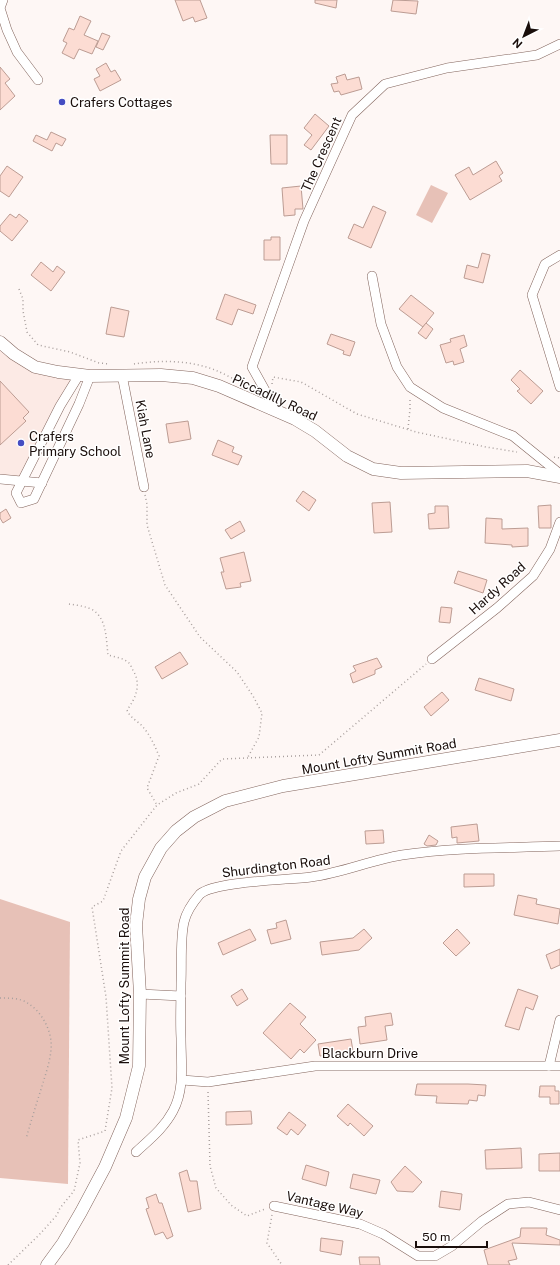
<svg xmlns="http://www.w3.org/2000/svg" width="560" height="1265" viewBox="0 0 560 1265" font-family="'Public Sans',sans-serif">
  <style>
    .built { fill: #fceae5 }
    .green { fill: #e7c1b7 }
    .building { fill: #fcdcd3; stroke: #bc9c93 }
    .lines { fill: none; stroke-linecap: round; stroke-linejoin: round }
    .minor-casing { stroke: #83655d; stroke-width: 10 }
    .major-casing { stroke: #83655d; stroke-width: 13 }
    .path { stroke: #a9a09e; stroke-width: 1.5; stroke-dasharray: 1 3; stroke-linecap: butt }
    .minor { stroke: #fff; stroke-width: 9 }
    .major { stroke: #fff; stroke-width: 12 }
    .poi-dot { fill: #454dc2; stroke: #fff; stroke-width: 1.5 }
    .labels { text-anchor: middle; stroke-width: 3; stroke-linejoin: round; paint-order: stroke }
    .poi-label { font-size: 13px; fill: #1a0e0b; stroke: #fff; text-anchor: start }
    .street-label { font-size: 13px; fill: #1a0e0b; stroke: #fff }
  </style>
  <rect width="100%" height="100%" fill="#fef7f5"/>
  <polygon class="built" points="0,342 35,367 79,375 22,482 0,479"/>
  <g class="green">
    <polygon points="431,185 448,193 432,223 416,215"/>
    <polygon points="0,899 70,922 68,1184 0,1178"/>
  </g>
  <g class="building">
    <polygon points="175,0 200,0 207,18 195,22 193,17 183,21"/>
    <polygon points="315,0 337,0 336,8 315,3"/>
    <polygon points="393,0 418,1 416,14 391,11"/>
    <polygon points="80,16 91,21 84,35 98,41 92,54 79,49 74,59 62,53 67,43 63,41 69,28 74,30"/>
    <polygon points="102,33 110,36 103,50 96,47"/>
    <polygon points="106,63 111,72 115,70 121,80 100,91 94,79 100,76 96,69"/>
    <polygon points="0,67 10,79 5,83 15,96 0,110"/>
    <polygon points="345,74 347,80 359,77 362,89 341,95 339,91 334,92 331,84 338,83 336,77"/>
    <polygon points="315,114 329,126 311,150 304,145 312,135 304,128"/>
    <polygon points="51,132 66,139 62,146 56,143 52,151 33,141 36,135 47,140"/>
    <polygon points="270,135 287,135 287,164 271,164"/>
    <polygon points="496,161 503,173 499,176 502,181 470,200 455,175 469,167 473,175"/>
    <polygon points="7,166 23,177 9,197 0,191 0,176"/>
    <polygon points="301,186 303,209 295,209 295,215 284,216 282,188"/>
    <polygon points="373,206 386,212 371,248 348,238 354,224 363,228"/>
    <polygon points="10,214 16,218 19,214 28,221 12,241 0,231 0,226"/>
    <polygon points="271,237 280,237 280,260 264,260 264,240 271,240"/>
    <polygon points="482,253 490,255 483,283 464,278 467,265 478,268"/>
    <polygon points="41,262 53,272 57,266 65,272 51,291 31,275"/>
    <polygon points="225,294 256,305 253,314 238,309 232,325 216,319"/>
    <polygon points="411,295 434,313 423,327 399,309"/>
    <polygon points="111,307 129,311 124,337 106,334"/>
    <polygon points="426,323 433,329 426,339 418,333"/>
    <polygon points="331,334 355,342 350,356 343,354 344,351 327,344"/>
    <polygon points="464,335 467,346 460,349 464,362 454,365 453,361 446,363 440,345 451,342 450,339"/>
    <polygon points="520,370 543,391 531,404 517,391 520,389 511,380"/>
    <polygon points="0,381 29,412 23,418 26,421 0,445"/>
    <polygon points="188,421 191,439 169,443 166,424"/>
    <polygon points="218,440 234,447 232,452 242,456 238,465 212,455"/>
    <polygon points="303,491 316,500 309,511 296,501"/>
    <polygon points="390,502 392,532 374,533 372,503"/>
    <polygon points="551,505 551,528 539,528 538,506"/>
    <polygon points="435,506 448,506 449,528 429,529 428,514 435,513"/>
    <polygon points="6,509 11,518 3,523 0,518 0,513"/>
    <polygon points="486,518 502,519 502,529 528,528 528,546 512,547 512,545 485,543"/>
    <polygon points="240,521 245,531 231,539 225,530"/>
    <polygon points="244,552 251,581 240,583 241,587 226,589 221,572 224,572 220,558"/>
    <polygon points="458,571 487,580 483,593 454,583"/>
    <polygon points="441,607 452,608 450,623 439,622"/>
    <polygon points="180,652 188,664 162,679 155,667"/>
    <polygon points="377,658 382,667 375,670 375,674 353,683 350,674 356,671 353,666"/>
    <polygon points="479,678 514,689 511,701 475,690"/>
    <polygon points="442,692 449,700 431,716 424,707"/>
    <polygon points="477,824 479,841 457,843 457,837 452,838 451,827"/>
    <polygon points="383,830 384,843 366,844 365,831"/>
    <polygon points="429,835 438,841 436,845 427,846 424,844"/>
    <polygon points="464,874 494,874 494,886 464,887"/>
    <polygon points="518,895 537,899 536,904 560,909 558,924 514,915"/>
    <polygon points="286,920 291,939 271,944 267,930 277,928 276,923"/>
    <polygon points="250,929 256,940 223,955 218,943"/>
    <polygon points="364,929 372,938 359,950 322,955 320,942 353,938"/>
    <polygon points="457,929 470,943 456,956 443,943"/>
    <polygon points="560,949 560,965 551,969 546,955"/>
    <polygon points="242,989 248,999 237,1006 231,996"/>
    <polygon points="518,989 538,996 533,1010 526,1007 519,1030 505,1026"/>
    <polygon points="290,1003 306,1017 300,1024 316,1040 304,1053 300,1049 291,1059 263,1033"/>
    <polygon points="391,1013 393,1025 385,1026 387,1040 360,1044 358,1027 366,1026 365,1017"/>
    <polygon points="351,1039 353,1051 320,1056 318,1044"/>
    <polygon points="417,1084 468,1084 486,1085 485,1096 478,1095 477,1101 469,1100 468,1104 436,1103 437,1096 415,1095"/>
    <polygon points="540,1086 555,1086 555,1091 559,1091 559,1104 550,1104 550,1097 539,1097"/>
    <polygon points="348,1104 373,1126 364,1136 350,1123 348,1126 337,1116"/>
    <polygon points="251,1111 252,1124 226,1125 226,1112"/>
    <polygon points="289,1112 306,1125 298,1135 291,1129 287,1135 277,1128"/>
    <polygon points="521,1148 522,1168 486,1169 485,1150"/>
    <polygon points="560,1153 560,1171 539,1171 539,1154"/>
    <polygon points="306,1165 329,1172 326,1186 302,1179"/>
    <polygon points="405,1166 422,1182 413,1192 397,1191 391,1182"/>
    <polygon points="187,1170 190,1181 197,1181 201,1209 188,1212 179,1173"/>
    <polygon points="353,1174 380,1180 376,1194 350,1188"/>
    <polygon points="441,1191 462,1194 460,1210 439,1207"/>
    <polygon points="156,1194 159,1203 162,1203 173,1236 167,1239 163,1232 155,1235 146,1209 149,1208 146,1198"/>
    <polygon points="521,1228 547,1228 546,1235 560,1240 560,1245 512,1243 517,1259 508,1261 510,1265 488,1265 484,1250 520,1237"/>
    <polygon points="321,1238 343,1241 341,1255 320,1251"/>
    <polygon points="359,1257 379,1257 380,1265 360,1265"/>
  </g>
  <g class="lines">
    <defs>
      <g id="minor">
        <polyline points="3,0 0,8 7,30 17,52 38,80"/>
        <polyline points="560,255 545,264 532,295 560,387"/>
        <polyline points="372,276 381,324 397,367 410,387 443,408 513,436 560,474"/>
        <polyline points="79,375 60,406 16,493 21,503 34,499 79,404 90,376"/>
        <polyline points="122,375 144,487"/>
        <polyline points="277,412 252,367 304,221 352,115 385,84 447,68 537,55 560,44"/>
        <polyline points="0,479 42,483"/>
        <polyline points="432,659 497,608 533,576 550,549 560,522"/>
        <polyline points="140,994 181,996"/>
        <polyline points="549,1066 560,1020"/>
        <polyline points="182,1080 208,1082 315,1066 560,1066"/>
        <path d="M136,1152C150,1139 164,1128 173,1111C185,1089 181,1062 181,1038C180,1020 181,1002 181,983C182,965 180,939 184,922C186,913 194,901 200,894C216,881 288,880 311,877C342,873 371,860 402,855C454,847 508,848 560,846"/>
        <polyline points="274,1206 360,1224 383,1234 418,1256 435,1256 452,1246 482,1221 508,1204 529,1202 560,1210"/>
      </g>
      <g id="major">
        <polyline points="0,342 14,354 35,367 58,372 90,376 161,375 193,378 219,386 295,419 315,431 347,456 373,469 401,473 527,471 560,477"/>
        <polyline points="47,1265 63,1243 81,1212 105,1167 126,1118 139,1066 140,994 136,925 139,899 145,877 161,848 176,831 194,817 225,801 283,786 560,740"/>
      </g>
    </defs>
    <use href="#minor" class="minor-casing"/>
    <use href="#major" class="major-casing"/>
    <g class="path">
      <polyline points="19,289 23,299 23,311 27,332 38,345 70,352 99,363 110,364"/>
      <path d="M134,364C160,360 190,360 215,370C225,374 235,380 246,385"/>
      <polyline points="272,384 273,377 301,382 357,414 416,432 486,447 517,452"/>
      <polyline points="408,429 410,409 410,397"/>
      <polyline points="554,457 560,458"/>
      <polyline points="145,495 147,504 147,525 165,585 200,637 237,672 253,696 262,713 259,737 248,757"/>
      <path d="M69,604C76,605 84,606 91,609C107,617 106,639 108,655C115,657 124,658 129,663C131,665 132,669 134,672C141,685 136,698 127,710C130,718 138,721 143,727C150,735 155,746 159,756L147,788L157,805"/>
      <path d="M0,998C8,998 17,998 24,1001C42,1010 53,1032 51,1050C50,1061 46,1073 43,1083C37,1102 31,1121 26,1139"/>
      <polyline points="208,1092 210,1166 216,1188 231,1205 247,1216 265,1209"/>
      <polyline points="272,1215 267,1243 282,1265"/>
      <polyline points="8,1265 39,1235 57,1215 60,1208 74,1191 80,1163 78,1140 105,1131 112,1088 106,997 92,907 103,901 121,851 157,805 176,793 199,784 222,759 319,755 426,664"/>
    </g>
    <use href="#minor" class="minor"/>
    <use href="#major" class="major"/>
  </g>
  <g class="poi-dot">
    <circle cx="62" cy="102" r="4"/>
    <circle cx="21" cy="443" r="4"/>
  </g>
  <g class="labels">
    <g class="poi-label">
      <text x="70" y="107">Crafers Cottages</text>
      <text x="29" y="441">Crafers<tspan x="29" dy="15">Primary School</tspan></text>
    </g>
    <g class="street-label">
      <text transform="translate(321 154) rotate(-66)" y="5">The Crescent</text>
      <text transform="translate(275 397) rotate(25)" y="5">Piccadilly Road</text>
      <text transform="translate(146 429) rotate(79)" y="5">Kiah Lane</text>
      <text transform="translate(497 588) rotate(-42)" y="5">Hardy Road</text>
      <text transform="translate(379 756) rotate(-10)" y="5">Mount Lofty Summit Road</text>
      <text transform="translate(276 866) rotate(-7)" y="5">Shurdington Road</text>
      <text transform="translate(124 986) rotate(-90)" y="5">Mount Lofty Summit Road</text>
      <text x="370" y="1058">Blackburn Drive</text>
      <text transform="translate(325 1204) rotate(13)" y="5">Vantage Way</text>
    </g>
  </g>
  <g transform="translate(524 36) rotate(222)" stroke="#ffffff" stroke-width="3" paint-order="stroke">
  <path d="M0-3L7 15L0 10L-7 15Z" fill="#1a0e0b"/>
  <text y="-6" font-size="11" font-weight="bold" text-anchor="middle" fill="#1a0e0b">N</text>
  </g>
  <path d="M416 1241v6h71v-6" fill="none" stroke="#1a0e0b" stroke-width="2"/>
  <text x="422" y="1241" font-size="12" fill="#1a0e0b" stroke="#ffffff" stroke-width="3" paint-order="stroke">50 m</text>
</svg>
